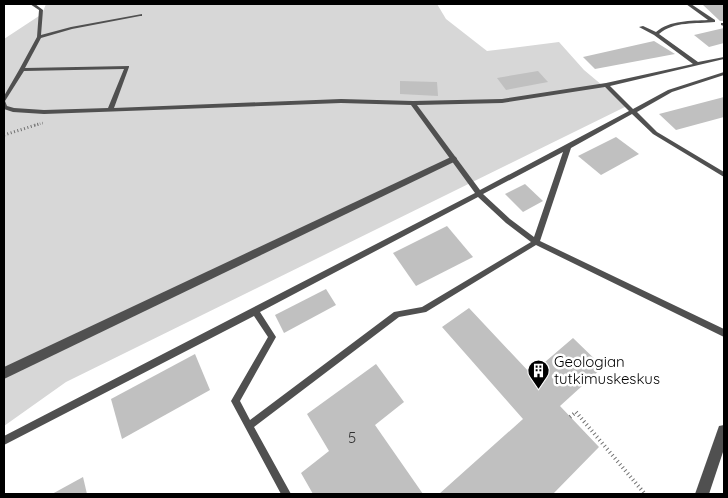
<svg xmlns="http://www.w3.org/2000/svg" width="728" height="498" viewBox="0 0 728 498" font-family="Quicksand,sans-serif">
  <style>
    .green { fill: #d7d7d7 }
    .building { fill: #c0c0c0 }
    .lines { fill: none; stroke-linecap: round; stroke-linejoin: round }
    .path-far2 { stroke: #727272; stroke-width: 2.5; stroke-dasharray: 0.5 2; stroke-linecap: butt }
    .path-far1 { stroke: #727272; stroke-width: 3; stroke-dasharray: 1 2.5; stroke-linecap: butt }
    .path { stroke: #727272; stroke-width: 4; stroke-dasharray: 1 3; stroke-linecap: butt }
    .service { fill: #505050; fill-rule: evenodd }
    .minor { fill: #505050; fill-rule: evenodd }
    .labels { text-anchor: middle; stroke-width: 5; stroke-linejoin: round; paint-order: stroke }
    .poi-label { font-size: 15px; fill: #000; stroke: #fff; text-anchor: start }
    .near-number-label { font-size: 15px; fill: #303030 }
  </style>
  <rect width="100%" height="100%" fill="#fff"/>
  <polygon class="green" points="46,4 437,4 446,19 487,51 559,42 584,70 627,106 66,382 4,426 4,39 42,14"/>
  <g class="building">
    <polygon points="702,4 724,4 724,21 720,21"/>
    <polygon points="724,28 724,43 709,47 694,35"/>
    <polygon points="654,41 675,54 595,69 583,57"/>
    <polygon points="538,71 548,82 506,90 497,78"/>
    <polygon points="400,81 437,82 438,96 400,94"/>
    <polygon points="724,97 724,117 676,130 659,114"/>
    <polygon points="616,137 639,154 601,175 578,156"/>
    <polygon points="525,184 543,201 523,212 505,194"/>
    <polygon points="447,226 473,257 416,286 393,253"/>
    <polygon points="326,289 336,305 284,333 275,315"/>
    <polygon points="469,308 531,374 573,338 603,367 560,406 599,447 553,494 439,494 523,419 442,327"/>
    <polygon points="195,354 210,390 122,439 111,399"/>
    <polygon points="376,364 404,402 375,425 423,494 313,494 301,473 329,451 307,414"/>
    <polygon points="83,477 87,494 52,494"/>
  </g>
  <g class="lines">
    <polyline class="path-far2" points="35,125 43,123"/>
    <polyline class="path-far1" points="4,135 39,124"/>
    <polyline class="path" points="570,417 576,412 645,494"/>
    <g class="service">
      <path d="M30,4H35L43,10L41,35L71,27L142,14V16H140L72,29L41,38L25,68L129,66V67L114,108L341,99L413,101L502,99L606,83L693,64L654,35L639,27L643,26L656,32C670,20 691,21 708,20L686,4H691L715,20V22C696,24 674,21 659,34L698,62L724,57V59L610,86L633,109L668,90L724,72V75L672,92L637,112L657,132L724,172V177L653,134L632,114L571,148L540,241L724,329V337L536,245L426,312L399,317L254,427L291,494H281L231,401L268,337L254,316L4,445V436L475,193L411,105L341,103L44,114L13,112L4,109V96L19,70L37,37L39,10ZM124,69L108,108L44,110L14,108L7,106L5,101L24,71ZM605,87L629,111L480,190L417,105L502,103ZM563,152L534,237L510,219L483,194ZM478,197L506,223L531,242L422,307L394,312L250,420L240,401L276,337L260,312Z"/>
      <polygon points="721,23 724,23 724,26 721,25"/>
    </g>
    <g class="minor">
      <polygon points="453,156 456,157 457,159 456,161 4,379 4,367"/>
      <polygon points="724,425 724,449 709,494 695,494 719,426"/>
    </g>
  </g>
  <defs>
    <symbol id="building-pin" viewBox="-11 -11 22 30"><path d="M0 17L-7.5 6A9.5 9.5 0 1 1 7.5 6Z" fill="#000" stroke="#fff"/><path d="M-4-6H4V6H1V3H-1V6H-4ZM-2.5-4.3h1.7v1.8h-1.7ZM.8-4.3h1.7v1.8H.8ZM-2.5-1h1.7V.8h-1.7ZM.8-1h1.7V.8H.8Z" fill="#fff"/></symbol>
  </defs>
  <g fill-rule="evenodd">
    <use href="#building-pin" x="526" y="358" width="25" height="34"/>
  </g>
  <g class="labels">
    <g class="poi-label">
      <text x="554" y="367">Geologian<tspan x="554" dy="17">tutkimuskeskus</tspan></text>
    </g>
    <g class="near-number-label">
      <text x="352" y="443">5</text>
    </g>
  </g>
  <rect width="728" height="498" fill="none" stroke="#000000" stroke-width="10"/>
</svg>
